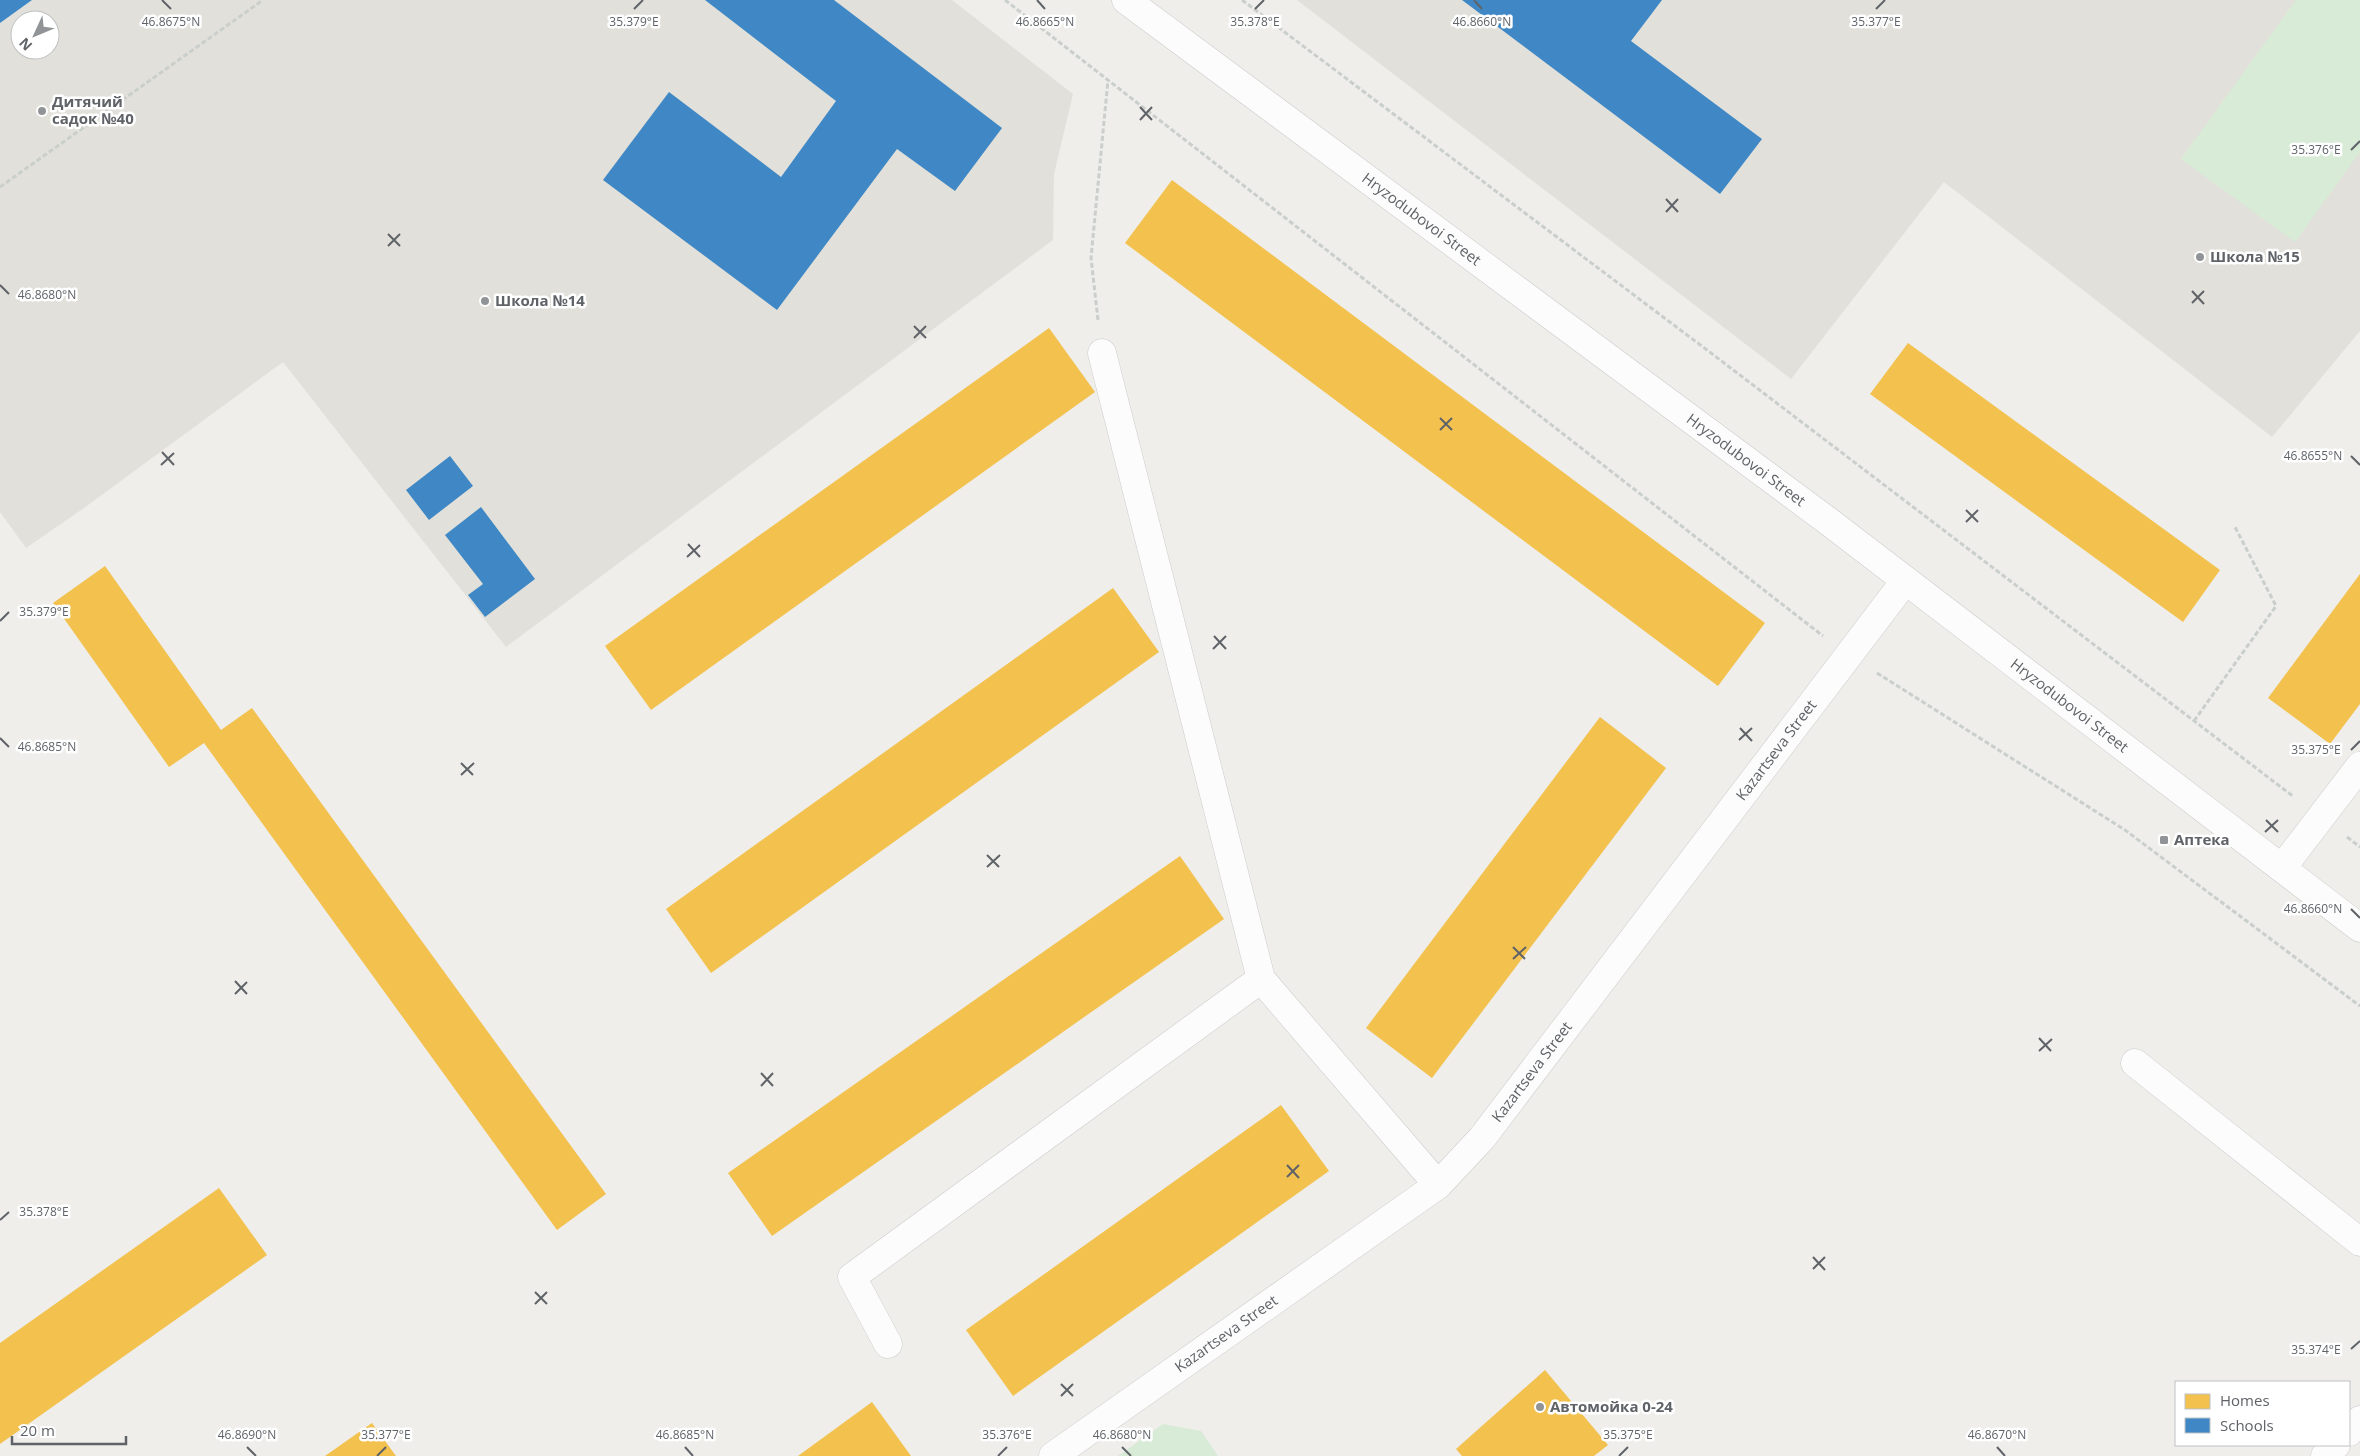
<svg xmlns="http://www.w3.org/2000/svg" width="2360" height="1456" viewBox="0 0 2360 1456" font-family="'Open Sans',sans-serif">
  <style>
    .education { fill: #e2e0da; fill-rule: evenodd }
    .green { fill: #d8ebd6 }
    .homes { fill: #f2c14e }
    .schools { fill: #3f88c5 }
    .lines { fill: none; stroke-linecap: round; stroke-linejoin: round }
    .minor-casing { stroke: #cbcccc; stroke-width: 29 }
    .path { stroke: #cacfcc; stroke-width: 3; stroke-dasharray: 5 2.5; stroke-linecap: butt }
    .minor { stroke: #fdfcfc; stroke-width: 28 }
    .ticks { fill: none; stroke: #5f6368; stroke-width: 2 }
    .poi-dot { fill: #919496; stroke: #fff; stroke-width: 2 }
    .labels { text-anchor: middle; stroke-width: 5; stroke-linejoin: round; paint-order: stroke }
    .poi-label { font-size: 15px; font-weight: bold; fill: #5f6368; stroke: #fff; text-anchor: start }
    .street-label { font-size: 15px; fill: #5f6368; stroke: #fff }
    .ticks-label { font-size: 12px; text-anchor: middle; fill: #5f6368; stroke: #fff; stroke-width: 5; stroke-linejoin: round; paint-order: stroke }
  </style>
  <rect width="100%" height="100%" fill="#efeeea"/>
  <g class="education">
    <path d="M0,0H952L1073,94L1054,174L1053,240L506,647L283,362L84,508L26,548L0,512ZM20,20H50V50H20Z"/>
    <polygon points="1297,0 2360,0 2360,331 2272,437 1944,182 1791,379"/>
  </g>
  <g class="green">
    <polygon points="2296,0 2360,0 2360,152 2295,242 2181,159"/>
    <polygon points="1163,1424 1201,1431 1218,1456 1118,1456"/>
  </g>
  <g class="homes">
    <polygon points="1172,180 1765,623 1718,686 1125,243"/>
    <polygon points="1049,328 1095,392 651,710 605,646"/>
    <polygon points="1908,343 2220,570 2183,622 1870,394"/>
    <polygon points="105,566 221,730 252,708 606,1194 557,1230 204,743 169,767 53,603"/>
    <polygon points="2360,574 2360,704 2330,744 2268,698"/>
    <polygon points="1113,588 1159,652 711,973 666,909"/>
    <polygon points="1600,717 1666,768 1432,1078 1366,1028"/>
    <polygon points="1180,856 1224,919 772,1236 728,1173"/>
    <polygon points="1281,1105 1329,1171 1013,1396 966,1330"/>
    <polygon points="219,1188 267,1255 0,1444 0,1343"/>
    <polygon points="1545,1370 1608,1445 1594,1456 1462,1456 1456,1449"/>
    <polygon points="872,1402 911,1456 798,1456"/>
    <polygon points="372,1423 396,1456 325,1456"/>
  </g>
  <g class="schools">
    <polygon points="0,0 32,0 0,23"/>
    <polygon points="705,0 834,0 1002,128 955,191 897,149 777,310 603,180 669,92 781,177 836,101"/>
    <polygon points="1462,0 1662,0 1631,41 1762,139 1720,194"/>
    <polygon points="450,456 473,486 429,520 406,490"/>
    <polygon points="481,507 535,579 485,617 468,595 483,584 445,535"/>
  </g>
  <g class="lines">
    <defs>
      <g id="minor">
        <path id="s1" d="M1126,0L1828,521L2360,928"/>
        <polyline points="1102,353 1261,979 1438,1185"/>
        <polyline points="2282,868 2360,766"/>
        <polyline points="2135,1063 2360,1242"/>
        <polyline points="888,1344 852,1277 1261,979"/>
        <polyline points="2349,1432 2360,1420"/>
        <path id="s2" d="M1053,1456L1438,1185L1482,1138L1905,581"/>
        <polyline points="2325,1456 2336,1445"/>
      </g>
    </defs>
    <use href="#minor" class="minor-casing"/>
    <g class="path">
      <polyline points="1005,0 1823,636"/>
      <polyline points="1242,0 1707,350 2294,797"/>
      <polyline points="0,187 263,0"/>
      <polyline points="1098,320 1091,258 1108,80"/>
      <polyline points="1877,673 2125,830 2360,1006"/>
      <polyline points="2194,721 2276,606 2235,527"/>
      <polyline points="2347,837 2360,847"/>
    </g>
    <use href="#minor" class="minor"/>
  </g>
  <path class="ticks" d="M162,0L171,9M1037,0L1045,9M1474,0L1482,9M634,9L643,0M1255,9L1264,0M1876,9L1885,0M1140,107L1152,120M1140,120L1152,107M2351,150L2360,141M1666,199L1678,212M1666,212L1678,199M388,234L400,246M388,246L400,234M0,285L9,294M2192,291L2204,304M2192,303L2204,291M914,326L926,338M914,338L926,326M1440,418L1452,430M1440,430L1452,418M162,452L174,465M2351,456L2360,465M161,465L174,453M1966,510L1978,522M1966,522L1978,510M688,544L700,557M687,557L700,545M0,621L9,612M1214,636L1226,649M1213,649L1226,636M1740,728L1752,741M0,738L9,747M1739,740L1752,728M2351,750L2360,741M461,763L473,775M461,775L474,763M2266,820L2278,832M2265,832L2278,820M987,855L999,867M987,867L1000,855M2351,909L2360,918M1513,947L1525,959M1513,959L1526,947M235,981L247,994M235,994L247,982M2039,1038L2051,1051M2039,1051L2052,1039M761,1073L773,1086M761,1086L773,1073M1287,1165L1299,1178M1287,1177L1299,1165M0,1220L9,1212M1813,1257L1825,1270M1813,1269L1825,1257M535,1292L547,1304M535,1304L547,1292M2351,1349L2360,1341M1061,1384L1073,1396M1061,1396L1073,1384M247,1447L256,1456M685,1447L693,1456M1122,1447L1131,1456M1997,1447L2005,1456M377,1456L386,1447M998,1456L1007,1447M1619,1456L1628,1447"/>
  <g class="poi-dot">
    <circle cx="42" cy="111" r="5"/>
    <circle cx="2200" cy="257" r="5"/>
    <circle cx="485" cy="301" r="5"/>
    <rect x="2159" y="835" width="10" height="10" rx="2.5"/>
    <circle cx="1540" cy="1407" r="5"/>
  </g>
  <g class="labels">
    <g class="poi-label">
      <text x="52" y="107">Дитячий<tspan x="52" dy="17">садок №40</tspan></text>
      <text x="2210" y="262">Школа №15</text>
      <text x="495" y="306">Школа №14</text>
      <text x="2174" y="845">Аптека</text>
      <text x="1550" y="1412">Автомойка 0-24</text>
    </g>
    <g class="street-label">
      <text dy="5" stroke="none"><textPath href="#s1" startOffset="368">Hryzodubovoi Street</textPath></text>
      <text dy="5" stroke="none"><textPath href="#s1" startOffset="772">Hryzodubovoi Street</textPath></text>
      <text dy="5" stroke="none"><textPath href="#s1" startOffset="1178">Hryzodubovoi Street</textPath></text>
      <text dy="5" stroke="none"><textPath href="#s2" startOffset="1022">Kazartseva Street</textPath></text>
      <text dy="5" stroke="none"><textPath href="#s2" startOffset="618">Kazartseva Street</textPath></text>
      <text dy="5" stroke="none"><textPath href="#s2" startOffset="212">Kazartseva Street</textPath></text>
    </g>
  </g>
  <g class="ticks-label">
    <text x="634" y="26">35.379°E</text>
    <text x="1255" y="26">35.378°E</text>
    <text x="1876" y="26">35.377°E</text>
    <text x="171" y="26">46.8675°N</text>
    <text x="1045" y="26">46.8665°N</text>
    <text x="1482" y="26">46.8660°N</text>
    <text x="2316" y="154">35.376°E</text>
    <text x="47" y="299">46.8680°N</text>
    <text x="2313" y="460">46.8655°N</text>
    <text x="44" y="616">35.379°E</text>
    <text x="47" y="751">46.8685°N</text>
    <text x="2316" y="754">35.375°E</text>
    <text x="2313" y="913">46.8660°N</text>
    <text x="44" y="1216">35.378°E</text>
    <text x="2316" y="1354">35.374°E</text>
    <text x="247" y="1439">46.8690°N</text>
    <text x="685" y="1439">46.8685°N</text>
    <text x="1122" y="1439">46.8680°N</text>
    <text x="1997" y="1439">46.8670°N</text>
    <text x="386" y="1439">35.377°E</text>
    <text x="1007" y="1439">35.376°E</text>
    <text x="1628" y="1439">35.375°E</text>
  </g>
  <rect x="2175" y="1381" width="175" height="65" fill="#ffffff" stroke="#bfc1c3"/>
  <rect x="2185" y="1394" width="25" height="15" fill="#f2c14e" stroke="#bfc1c3"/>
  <text x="2220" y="1406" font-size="15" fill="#5f6368">Homes</text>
  <rect x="2185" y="1418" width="25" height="15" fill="#3f88c5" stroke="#bfc1c3"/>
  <text x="2220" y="1431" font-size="15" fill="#5f6368">Schools</text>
  <g transform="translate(35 35) rotate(226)"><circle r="24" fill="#ffffff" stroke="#bfc1c3"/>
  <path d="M0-4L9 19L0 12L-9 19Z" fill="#919496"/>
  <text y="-8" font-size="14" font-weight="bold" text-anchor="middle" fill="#5f6368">N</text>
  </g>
  <path d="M12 1436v8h114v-8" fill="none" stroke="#5f6368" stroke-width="2.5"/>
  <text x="20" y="1436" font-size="15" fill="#5f6368" stroke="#ffffff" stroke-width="4" paint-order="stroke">20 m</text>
</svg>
